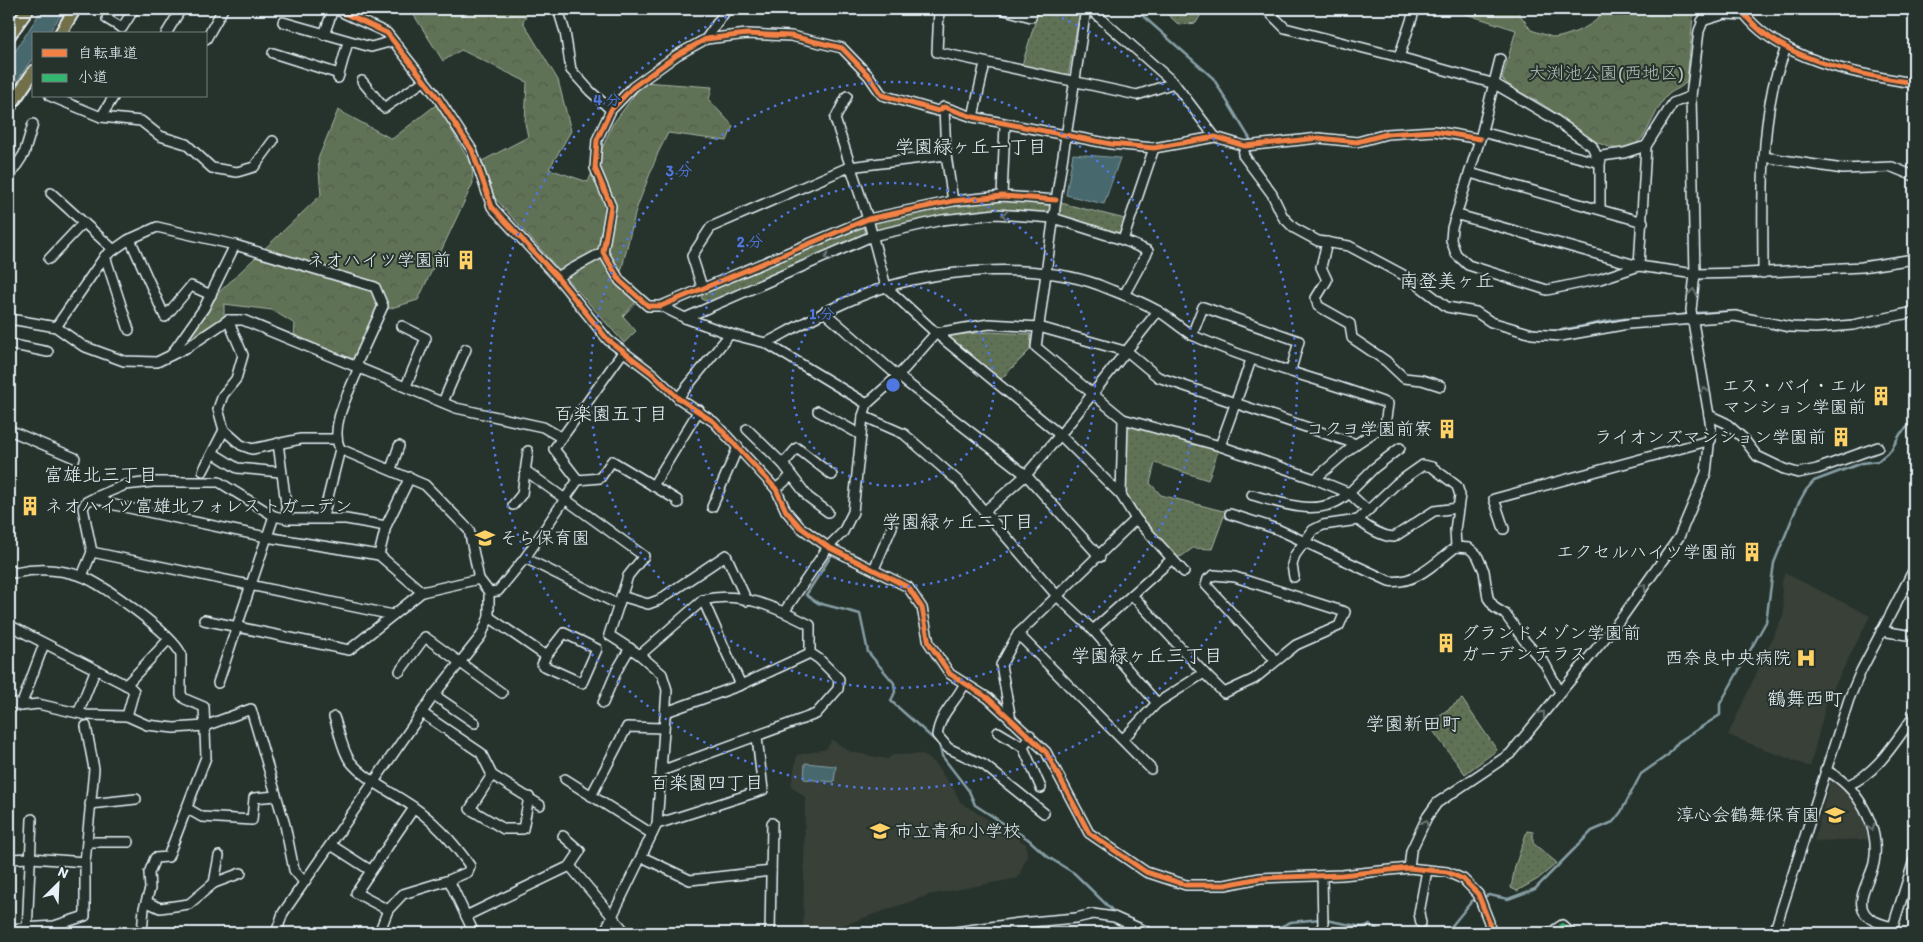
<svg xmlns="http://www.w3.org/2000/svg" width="1923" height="942" viewBox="0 0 1923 942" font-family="Itim,'Klee One',sans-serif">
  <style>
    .built { fill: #393f37 }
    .grass { fill: url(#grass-dots); stroke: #a4b2a6 }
    .forest { fill: url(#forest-crowns); stroke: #a4b2a6 }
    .water { fill: #47696e; stroke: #879fa5 }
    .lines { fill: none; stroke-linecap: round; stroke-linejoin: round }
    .stream { stroke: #879fa5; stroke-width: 2.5 }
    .minor-casing { stroke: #e8f1f8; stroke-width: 12 }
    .major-casing { stroke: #e8f1f8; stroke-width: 15 }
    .minor { stroke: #26332d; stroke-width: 9 }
    .major { stroke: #71704a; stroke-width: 11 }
    .quiet { stroke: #33b770; stroke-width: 4; stroke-dasharray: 8 4; stroke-linecap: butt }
    .cycleway-casing { stroke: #26332d; stroke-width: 8 }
    .cycleway { stroke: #f48246; stroke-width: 5 }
    .oneway { stroke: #6a7674 }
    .ring { fill: none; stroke: #5077e0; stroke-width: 2.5; stroke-dasharray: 2.5 5 }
    .labels { text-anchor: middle; stroke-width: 4; stroke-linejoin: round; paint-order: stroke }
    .park-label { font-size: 18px; fill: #b2beb6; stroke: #26332d }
    .poi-label { font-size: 18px; fill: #e8f1f8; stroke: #26332d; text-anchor: end }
    .neighbourhood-label { font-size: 19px; fill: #e8f1f8; stroke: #26332d }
    .centre { fill: #5077e0; stroke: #26332d; stroke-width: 2.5 }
    .ring-label { font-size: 15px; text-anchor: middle; font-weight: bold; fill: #5077e0; stroke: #26332d; stroke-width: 4; stroke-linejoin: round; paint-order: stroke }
  </style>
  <defs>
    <pattern id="grass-dots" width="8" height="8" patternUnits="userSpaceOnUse" patternTransform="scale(1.25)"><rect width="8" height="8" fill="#607254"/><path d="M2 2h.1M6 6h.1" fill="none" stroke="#525b4e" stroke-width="1.8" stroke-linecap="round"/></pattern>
    <pattern id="forest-crowns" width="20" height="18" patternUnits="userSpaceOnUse" patternTransform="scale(1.25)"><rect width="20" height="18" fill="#607254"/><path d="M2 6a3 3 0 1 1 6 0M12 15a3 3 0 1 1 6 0" fill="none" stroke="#525b4e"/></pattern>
  </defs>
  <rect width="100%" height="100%" fill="#26332d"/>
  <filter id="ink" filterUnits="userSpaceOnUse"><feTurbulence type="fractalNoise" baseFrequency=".02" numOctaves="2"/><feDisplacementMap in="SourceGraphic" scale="10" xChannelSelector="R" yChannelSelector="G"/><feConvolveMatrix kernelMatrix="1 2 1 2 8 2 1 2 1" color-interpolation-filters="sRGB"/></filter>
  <g filter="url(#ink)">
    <g class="built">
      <polygon points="1785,573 1870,616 1827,701 1810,767 1728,735 1784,613 1781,584"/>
      <polygon points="832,740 851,752 887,759 893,755 922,754 935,764 955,791 960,802 1026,844 1027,856 1018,878 929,895 821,933 803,933 805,797 791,786 797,755 826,749"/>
      <polygon points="1835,779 1854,797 1866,823 1869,839 1814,841 1830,782"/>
    </g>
    <g class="grass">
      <polygon points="1039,9 1075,9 1080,11 1068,76 1022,65"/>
      <polygon points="1162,9 1204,9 1196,23 1179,25"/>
      <polygon points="1001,199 1045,204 1051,208 1050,213 961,213 880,231 873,229 874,221 951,204"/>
      <polygon points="1061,203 1125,219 1123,231 1116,235 1061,218 1058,214"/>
      <polygon points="864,227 866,236 710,302 703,300 701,297 705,293"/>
      <polygon points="988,332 1031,334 1030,350 997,383 948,338 954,335"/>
      <polygon points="1123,419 1220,446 1208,480 1155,463 1150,483 1161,495 1223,511 1227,508 1212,549 1193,548 1182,556 1172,559 1121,495"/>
      <polygon points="1462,699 1497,750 1465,774 1428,724"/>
      <polygon points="1527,831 1533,832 1533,843 1557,863 1538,879 1517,891 1511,888 1515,866"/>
    </g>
    <g class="forest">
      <polygon points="410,9 529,9 523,22 558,80 571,131 549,169 588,182 612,125 644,82 712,87 709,100 733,126 727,141 668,133 658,153 636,210 621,272 636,302 623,316 636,331 624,343 494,197 482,161 528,137 525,123 527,82 461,50 443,61"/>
      <path d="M1450,9H1516L1531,30L1555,38C1570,35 1599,25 1604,9H1696L1693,16L1687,81C1681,89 1675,89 1669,94C1659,102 1651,126 1643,137C1618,169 1572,126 1551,110C1536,98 1515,93 1502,79L1516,30Z"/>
      <polygon points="437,104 472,166 473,183 418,300 378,312 356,360 294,337 295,324 272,310 224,304 224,319 174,354 215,296 321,195 318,159 338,110 392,139"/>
    </g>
    <g class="water">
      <polygon points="42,9 65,9 48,34 34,34 34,56 9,93 9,61"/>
      <polygon points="1073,154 1120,158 1104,204 1066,195"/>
      <polygon points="805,763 836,766 834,782 804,779"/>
    </g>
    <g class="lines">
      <g class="stream">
        <polyline points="1135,9 1213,78 1250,139 1250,155 1275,191"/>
        <polyline points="1284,210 1293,221"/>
        <polyline points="1695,313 1736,311 1744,313"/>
        <polyline points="1890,313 1914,306"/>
        <polyline points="1665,317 1689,314"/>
        <polyline points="1843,322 1870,317"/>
        <polyline points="1517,325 1536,330"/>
        <path d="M1544,331C1577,331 1611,316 1642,319"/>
        <polyline points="831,556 806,595 818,603 860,614 868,652 894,683 895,692 891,701 939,744 942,756 969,791 975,805 1028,839 1048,857 1074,873 1116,914"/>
        <polyline points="1325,920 1362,927 1370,925 1384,933"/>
        <polyline points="1152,931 1158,933"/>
        <polyline points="1267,933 1291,922 1320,919"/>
        <polyline points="1446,933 1472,901 1489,895 1508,899 1535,889 1592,831 1613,822 1621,812 1641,774 1668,755 1678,742 1720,715 1720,704 1766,622 1774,563 1798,504 1806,490 1814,481 1862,463 1878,461 1891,450 1901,433 1914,421"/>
      </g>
      <defs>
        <g id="minor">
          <polyline points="109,9 107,19 122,28 134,9"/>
          <polyline points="335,9 387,33 438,98 472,150 492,207 557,277 608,340 653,374 678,398 714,422 776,489 786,511 800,527 828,547 908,587 922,608 929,643 950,674 988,698 1046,752 1089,833 1146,872 1186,885 1225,885 1260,878 1342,875 1409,868 1447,872 1463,879 1478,894 1489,922 1490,933"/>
          <polyline points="558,9 565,32 571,70 590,91 611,110"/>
          <polyline points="939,9 937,52 1137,95 1174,83"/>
          <polyline points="1001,9 1031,17 1033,9"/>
          <polyline points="1090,9 1174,83 1215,137"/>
          <polyline points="1266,9 1285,28 1399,57 1495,84 1551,117 1592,146 1600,163 1600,209"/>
          <path d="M1741,9C1774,59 1859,75 1914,83"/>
          <polyline points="1702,21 1725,14 1745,15"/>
          <polyline points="283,22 371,47 393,41"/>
          <polyline points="166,34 181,9"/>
          <polyline points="324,35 333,9"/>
          <polyline points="206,39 222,11 219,9"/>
          <polyline points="706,39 727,9"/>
          <polyline points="273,53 339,74"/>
          <polyline points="1399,57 1415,9"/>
          <polyline points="1500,59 1480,139 1452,228 1451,240 1456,254 1468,265 1547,290 1600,279 1639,266 1646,146"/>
          <polyline points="338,78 348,42"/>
          <polyline points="362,81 384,108 424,81"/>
          <polyline points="50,96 101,117 141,121 160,136 186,144 212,168 237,172 254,167 273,141"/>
          <polyline points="847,96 835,119 868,219 886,287 936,333 1060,435 1121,495 1136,519 1184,572"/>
          <polyline points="944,107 946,155 953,201"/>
          <polyline points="101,117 114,96"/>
          <polyline points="973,117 985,63"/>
          <polyline points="1482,132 1600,163 1602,156 1624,153 1646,146 1673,103 1691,96"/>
          <polyline points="1245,146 1243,155 1272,194 1283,217 1294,228 1318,241 1349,246 1409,278 1447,307 1476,312 1491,322 1532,334 1561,336 1628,324 1735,316 1790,327 1816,328 1853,325 1914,312"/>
          <polyline points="1764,157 1843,169 1892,167 1914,176"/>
          <polyline points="1470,173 1643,222"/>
          <polyline points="9,177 24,154 33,124"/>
          <polyline points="51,193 114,250"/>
          <polyline points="1002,196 1005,124"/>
          <polyline points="1056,200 1002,196 953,201 868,219 661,306 648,306 620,281 603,252 611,206 595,168 597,140 611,110 633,87 677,55 706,39 747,34 791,36 842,48 869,76 882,95 938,111 944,107 973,117 1111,144 1154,148 1215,137 1245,146 1319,138 1357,142 1387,134 1434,131 1480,139"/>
          <polyline points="1458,215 1639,266 1695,274 1746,273 1862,267 1914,259"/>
          <polyline points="130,239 165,317 191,286 211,295"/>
          <polyline points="1123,240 1154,148"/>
          <polyline points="1327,242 1321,267 1327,280 1316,298 1318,306 1350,324 1352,338 1386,361 1404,378 1422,380 1441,386"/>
          <polyline points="105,256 129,330"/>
          <polyline points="49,259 83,223"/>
          <path d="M1763,273C1763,211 1760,148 1773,87C1776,74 1782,60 1786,47"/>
          <polyline points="557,277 603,252"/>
          <polyline points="702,287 692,256 711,227 849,167 946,155"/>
          <polyline points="661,306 685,318 730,334 766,343 867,404"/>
          <polyline points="824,312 898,376 1026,475 1100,557"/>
          <polyline points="685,318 872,236 942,220 996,214 1053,218 1123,240 1148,251 1124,295"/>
          <polyline points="228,320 243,355 236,379 223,395 218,409 224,430 241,445 252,449 301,439 335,439"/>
          <polyline points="9,321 16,320 56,327 83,346 124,361 157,362 188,347 228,320 243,320 456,408 543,427 562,438"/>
          <polyline points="402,326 426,338 406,386"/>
          <path d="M56,327L105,256L128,240L157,227L235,245L375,287L383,306L357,363L359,367C350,391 329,425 340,449L323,517"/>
          <polyline points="1192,335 1203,307 1299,341 1291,370"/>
          <path d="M766,343C804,323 844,300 886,287C948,268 1038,263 1099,285C1118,293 1139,300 1158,311C1170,318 1180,328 1192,335C1198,338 1206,341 1213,344C1270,368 1330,382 1388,404L1385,425L1356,444L1315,479L1220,446L1123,419L1036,347L1056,200L1086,9"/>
          <polyline points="9,344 48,352"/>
          <polyline points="171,355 204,308 235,245"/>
          <polyline points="678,398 730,334"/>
          <polyline points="443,402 466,349"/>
          <polyline points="818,411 861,435"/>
          <polyline points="1709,415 1726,423 1743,438 1757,456 1784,469 1798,473 1817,469 1878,447"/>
          <polyline points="863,416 904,434 959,482 1058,597 1093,630 1157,703"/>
          <polyline points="747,429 783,464 808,497 828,512"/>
          <polyline points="9,430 75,458"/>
          <polyline points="278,443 288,519"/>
          <polyline points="1220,446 1251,360"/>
          <polyline points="213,453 237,468 280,472"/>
          <polyline points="783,464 797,448 832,475"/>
          <polyline points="391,469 399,446"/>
          <polyline points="203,471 224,430"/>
          <polyline points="1315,479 1349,493 1374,468 1400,448"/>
          <polyline points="578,480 600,478 612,461 677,500 678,503"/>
          <polyline points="653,486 699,410"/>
          <polyline points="776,489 791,476"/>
          <polyline points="1121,495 1123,419"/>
          <path d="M1252,495C1285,504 1321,519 1349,493L1367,510"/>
          <polyline points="96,497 125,485 153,482 219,482 274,516 288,519 346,519 386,526"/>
          <polyline points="513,505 522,494 528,451"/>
          <polyline points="712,507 738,447"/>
          <polyline points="985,511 1026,475 1060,435 1158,311"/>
          <path d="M1230,514L1277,529L1389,581C1415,585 1436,562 1456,547L1469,548L1477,555L1484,571L1488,598L1495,608L1505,614L1524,640L1545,664L1560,692"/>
          <path d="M1358,520C1368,528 1380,536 1394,537L1434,511L1458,508"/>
          <polyline points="1504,529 1494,499 1711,440"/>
          <polyline points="92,552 393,615"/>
          <polyline points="379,555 386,526 410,477"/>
          <polyline points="525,558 565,499 526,471"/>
          <path d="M9,569L15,573C36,568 60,569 81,576C102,583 172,634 181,654V695L185,699L204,707L206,757L168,857L155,858L149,873L150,889L144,908L142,933"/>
          <polyline points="874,569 892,527"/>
          <polyline points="82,576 92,552 83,508 86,502 96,497 110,504 266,537 379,555 422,592"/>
          <polyline points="1294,577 1292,565 1295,555 1313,530 1323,525 1358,520 1396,484 1423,465 1432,467 1457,486 1460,495 1455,530 1456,547"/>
          <polyline points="489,592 498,591 525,558 619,605"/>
          <polyline points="621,596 648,604 659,600 726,555 747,601"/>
          <polyline points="703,600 741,685"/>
          <polyline points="784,612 828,547 843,532 853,512 863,416 867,404 898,376 936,333 989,324 1039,327 1128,352 1158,377 1356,444"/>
          <polyline points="489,617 546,656 542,665 582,683 597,649 564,633 546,656"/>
          <polyline points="204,620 349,650 422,592 479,579"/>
          <polyline points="9,625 130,687 134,691 127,716"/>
          <polyline points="1093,630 1172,559"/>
          <polyline points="1881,631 1914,636"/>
          <polyline points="1018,634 1151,769"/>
          <path d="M640,655L703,600C740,590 777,608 810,625V653L819,659L839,679L838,689L816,714L661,771"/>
          <polyline points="400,671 425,637 502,693"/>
          <polyline points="1204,673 1224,693 1254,679 1296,645 1339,626 1345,612 1235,577 1214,575 1208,579 1206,585 1276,661"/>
          <polyline points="218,683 274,516"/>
          <path d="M965,683C956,702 940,713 937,735L948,748L984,765L1044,813"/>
          <polyline points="126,685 169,639"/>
          <polyline points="434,695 475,723"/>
          <polyline points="9,701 21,706 38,704 86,715 127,716 147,725 174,728 205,726 251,709 285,825 294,870 304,882"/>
          <polyline points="603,703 617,670 630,648"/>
          <polyline points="21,706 44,644"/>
          <polyline points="79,711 95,671"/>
          <polyline points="666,712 741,685 810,653"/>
          <polyline points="422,713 481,753 492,775 540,805"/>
          <path d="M334,717C339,730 342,750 350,761C365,780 392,792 412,806C435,822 454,843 470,866L468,872L449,880L403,894L388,910L379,933"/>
          <polyline points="1011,720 1001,665 1018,634 1136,519"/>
          <polyline points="998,732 1023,747"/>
          <polyline points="1030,735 1023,747 1041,788"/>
          <polyline points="1123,739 1157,703 1204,673 1132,595"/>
          <path d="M1825,770C1857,785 1881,827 1874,863C1871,877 1857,896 1863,910C1868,921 1882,924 1892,927"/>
          <polyline points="492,775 470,809 504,829 523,829 529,797"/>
          <polyline points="565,779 652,834"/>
          <path d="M1848,785C1878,773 1896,740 1914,716"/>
          <polyline points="591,796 627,727 663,728"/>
          <polyline points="90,804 136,799"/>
          <polyline points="188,809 202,817 252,820 254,798 276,796"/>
          <polyline points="657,824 763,790 757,737"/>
          <polyline points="563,836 580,851 570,866"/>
          <polyline points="88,842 129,842"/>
          <polyline points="331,845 370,870"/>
          <polyline points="642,857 690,880 771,871"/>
          <polyline points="9,859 31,858 85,862"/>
          <polyline points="1409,868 1411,851 1427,817 1437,803 1510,754 1623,616 1679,537 1706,473 1711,427 1691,310 1695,274 1691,96 1699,31 1708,9"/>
          <polyline points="449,880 474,933"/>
          <polyline points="214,883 219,856"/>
          <polyline points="147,902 160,908 189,904 214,883 241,873"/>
          <polyline points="388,910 356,893 414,808"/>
          <polyline points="466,916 570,866 626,933"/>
          <polyline points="1421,923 1419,913 1427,870"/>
          <polyline points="9,929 54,926 85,916 85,862 94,769 86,726"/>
          <polyline points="27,933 32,819"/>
          <polyline points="276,933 283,913 434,695 481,636 489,617 489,592 479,579 469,530 425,485 340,449"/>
          <polyline points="604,933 657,824 667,690 662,674 640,655 609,635 628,576 644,556 565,499 578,480 554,449 623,352"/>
          <polyline points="770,933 772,823"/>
          <polyline points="948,933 1019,923 1076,918 1093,914 1114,917 1150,933"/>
          <polyline points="1319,933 1323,925 1322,876"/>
          <polyline points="1550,933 1562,925 1571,933"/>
          <polyline points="1774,933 1849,699 1861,671 1914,569"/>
          <polyline points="1891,933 1914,860"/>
        </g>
        <g id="major">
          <polyline points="60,34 75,9"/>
          <polyline points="9,36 28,9"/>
          <polyline points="9,108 34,71"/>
        </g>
      </defs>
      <use href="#minor" class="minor-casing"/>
      <use href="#major" class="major-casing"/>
      <use href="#minor" class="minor"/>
      <use href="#major" class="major"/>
      <polyline class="quiet" points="1550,933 1562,925 1571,933"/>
      <defs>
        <g id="cycleway">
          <polyline points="335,9 387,33 438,98 472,150 492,207 557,277 608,340 653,374 678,398 714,422 776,489 786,511 800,527 828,547 908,587 922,608 929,643 950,674 988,698 1046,752 1089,833 1146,872 1186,885 1225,885 1260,878 1342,875 1409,868 1447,872 1463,879 1478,894 1489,922 1490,933"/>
          <path d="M1741,9C1774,59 1859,75 1914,83"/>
          <polyline points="1056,200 1002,196 953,201 868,219 661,306 648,306 620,281 603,252 611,206 595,168 597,140 611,110 633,87 677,55 706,39 747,34 791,36 842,48 869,76 882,95 938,111 944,107 973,117 1111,144 1154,148 1215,137 1245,146 1319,138 1357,142 1387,134 1434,131 1480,139"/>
        </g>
      </defs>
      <use href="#cycleway" class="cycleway-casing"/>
      <use href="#cycleway" class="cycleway"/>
    </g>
    <defs><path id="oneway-chevron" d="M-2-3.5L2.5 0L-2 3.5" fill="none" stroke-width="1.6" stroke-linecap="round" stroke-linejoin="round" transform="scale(1.25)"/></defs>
    <g class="oneway">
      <use href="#oneway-chevron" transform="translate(1005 215) rotate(-176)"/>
      <use href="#oneway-chevron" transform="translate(828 257) rotate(156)"/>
      <use href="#oneway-chevron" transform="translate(1693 292) rotate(-83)"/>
      <use href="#oneway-chevron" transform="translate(1704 390) rotate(-100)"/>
      <use href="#oneway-chevron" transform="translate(1643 587) rotate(-55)"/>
      <use href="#oneway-chevron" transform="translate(1542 714) rotate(-52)"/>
      <use href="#oneway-chevron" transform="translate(1425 823) rotate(-63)"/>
      <use href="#oneway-chevron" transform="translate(1871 827) rotate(74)"/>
    </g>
  </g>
  <g class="ring">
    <circle cx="893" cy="385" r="101"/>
    <circle cx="893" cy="385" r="202"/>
    <circle cx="893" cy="385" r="303"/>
    <path d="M1041 9A404 404 0 1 1 745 9"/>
  </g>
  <defs>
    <symbol id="building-bare" viewBox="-9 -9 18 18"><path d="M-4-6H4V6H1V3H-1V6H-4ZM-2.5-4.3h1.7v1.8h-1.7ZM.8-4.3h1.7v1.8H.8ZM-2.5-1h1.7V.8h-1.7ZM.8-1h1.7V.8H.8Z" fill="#ffd166" stroke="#26332d" stroke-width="2.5" paint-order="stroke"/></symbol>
    <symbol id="school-bare" viewBox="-9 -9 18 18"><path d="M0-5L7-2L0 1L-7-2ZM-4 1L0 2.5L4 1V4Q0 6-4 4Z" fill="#ffd166" stroke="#26332d" stroke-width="2.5" paint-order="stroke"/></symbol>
    <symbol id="hospital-bare" viewBox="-9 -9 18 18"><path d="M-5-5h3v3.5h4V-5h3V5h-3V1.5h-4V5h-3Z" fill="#ffd166" stroke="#26332d" stroke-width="2.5" paint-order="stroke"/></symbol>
  </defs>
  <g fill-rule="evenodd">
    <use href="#building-bare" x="452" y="246" width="28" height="28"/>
    <use href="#building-bare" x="1867" y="382" width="28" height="28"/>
    <use href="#building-bare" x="1433" y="415" width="28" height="28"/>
    <use href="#building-bare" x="1827" y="423" width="28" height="28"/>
    <use href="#building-bare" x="16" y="492" width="28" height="28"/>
    <use href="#school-bare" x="471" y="524" width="28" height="28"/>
    <use href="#building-bare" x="1738" y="538" width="28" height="28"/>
    <use href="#building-bare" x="1432" y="629" width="28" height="28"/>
    <use href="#hospital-bare" x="1792" y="644" width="28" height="28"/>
    <use href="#school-bare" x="1821" y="801" width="28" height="28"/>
    <use href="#school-bare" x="866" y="817" width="28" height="28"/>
  </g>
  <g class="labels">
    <g class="park-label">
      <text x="1606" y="79">大渕池公園(西地区)</text>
    </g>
    <g class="poi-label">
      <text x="451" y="266">ネオハイツ学園前</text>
      <text x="1866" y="392">エス・バイ・エル<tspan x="1866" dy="21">マンション学園前</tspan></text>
      <text x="1432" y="435">コクヨ学園前寮</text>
      <text x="1826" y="443">ライオンズマンション学園前</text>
      <text x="45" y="512" text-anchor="start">ネオハイツ富雄北フォレストガーデン</text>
      <text x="500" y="544" text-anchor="start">そら保育園</text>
      <text x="1737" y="558">エクセルハイツ学園前</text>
      <text x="1461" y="639" text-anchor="start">グランドメゾン学園前<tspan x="1461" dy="21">ガーデンテラス</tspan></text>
      <text x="1791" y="664">西奈良中央病院</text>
      <text x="1820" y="821">淳心会鶴舞保育園</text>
      <text x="895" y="837" text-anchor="start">市立青和小学校</text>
    </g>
    <g class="neighbourhood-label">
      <text x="971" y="153">学園緑ヶ丘一丁目</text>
      <text x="1447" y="287">南登美ヶ丘</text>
      <text x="611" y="420">百楽園五丁目</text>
      <text x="101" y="481">富雄北三丁目</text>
      <text x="958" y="528">学園緑ヶ丘二丁目</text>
      <text x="1147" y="662">学園緑ヶ丘三丁目</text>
      <text x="1805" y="705">鶴舞西町</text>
      <text x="1413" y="730">学園新田町</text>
      <text x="707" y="789">百楽園四丁目</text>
    </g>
  </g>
  <circle cx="893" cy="385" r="8" class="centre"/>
  <g class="ring-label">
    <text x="607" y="105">4 分</text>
    <text x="679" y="176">3 分</text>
    <text x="750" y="247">2 分</text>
    <text x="822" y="319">1 分</text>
  </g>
  <rect width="1923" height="942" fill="none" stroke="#26332d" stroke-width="30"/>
  <rect x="15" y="15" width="1893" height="912" fill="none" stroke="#e8f1f8" stroke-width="2" filter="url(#ink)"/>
  <rect x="32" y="32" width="175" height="65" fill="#26332d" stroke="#747f7e"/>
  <rect x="42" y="49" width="25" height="8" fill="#f48246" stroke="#747f7e"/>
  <text x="78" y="58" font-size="15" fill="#e8f1f8">自転車道</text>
  <rect x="42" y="74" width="25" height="8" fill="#33b770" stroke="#747f7e"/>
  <text x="78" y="82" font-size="15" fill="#e8f1f8">小道</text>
  <g transform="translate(58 884) rotate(24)" stroke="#26332d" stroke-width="4" paint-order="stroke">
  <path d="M0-4L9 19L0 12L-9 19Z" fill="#e8f1f8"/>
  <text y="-8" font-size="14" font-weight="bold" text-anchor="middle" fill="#e8f1f8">N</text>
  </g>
</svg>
